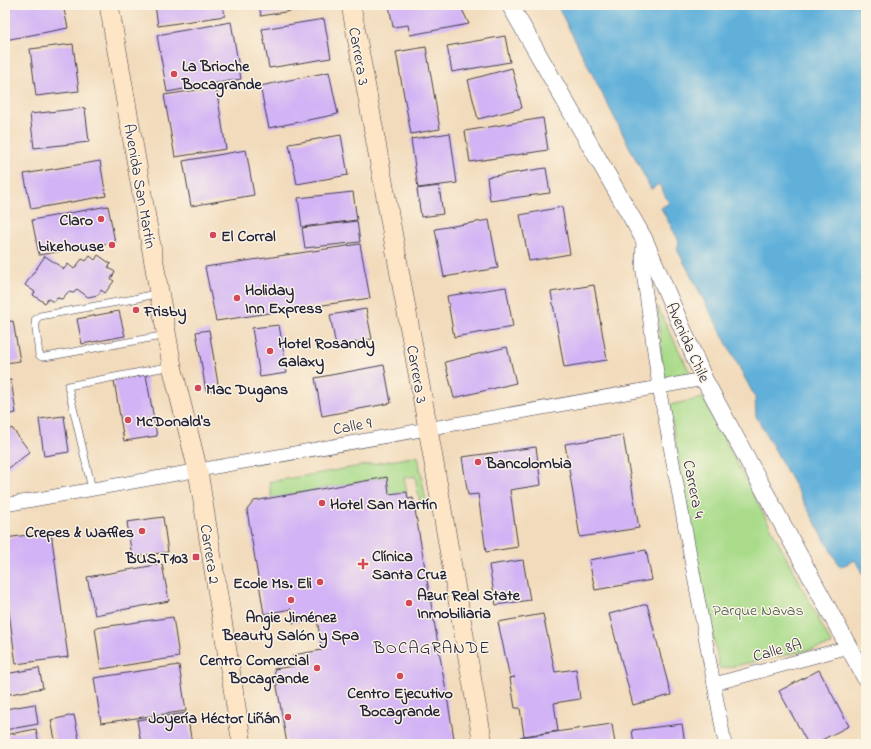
<svg xmlns="http://www.w3.org/2000/svg" width="871" height="749" viewBox="0 0 871 749" font-family="'Indie Flower',sans-serif">
  <style>
    .green { fill: #a9db8a; stroke: #667e62 }
    .water { fill: #60b0da; stroke: #41698a }
    .building { fill: #d2b3f5 }
    .lines { fill: none; stroke-linecap: round; stroke-linejoin: round }
    .service-casing { stroke: #413e4e; stroke-width: 8 }
    .minor-casing { stroke: #413e4e; stroke-width: 14 }
    .tertiary-casing { stroke: #413e4e; stroke-width: 18 }
    .secondary-casing { stroke: #413e4e; stroke-width: 20 }
    .service { stroke: #fff; stroke-width: 7 }
    .minor { stroke: #fff; stroke-width: 13 }
    .tertiary { stroke: #fff; stroke-width: 17 }
    .secondary { stroke: #fde5c5; stroke-width: 19 }
    .poi-dot { fill: #d1495b; stroke: #fcf5e5; stroke-width: 1.5 }
    .labels { text-anchor: middle; stroke-width: 3; stroke-linejoin: round; paint-order: stroke }
    .street-label { font-size: 16px; fill: #22223b; stroke: #fcf5e5 }
    .poi-label { font-size: 16px; font-weight: bold; fill: #22223b; stroke: #fcf5e5; text-anchor: start }
    .park-label { font-size: 16px; fill: #4a5a53; stroke: #fcf5e5 }
    .neighbourhood-label { font-size: 17px; letter-spacing: 1px; fill: #22223b; stroke: #fcf5e5 }
  </style>
  <rect width="100%" height="100%" fill="#fcf5e5"/>
  <filter id="ink" filterUnits="userSpaceOnUse"><feTurbulence type="fractalNoise" baseFrequency=".025" numOctaves="2"/><feDisplacementMap in="SourceGraphic" scale="8" xChannelSelector="R" yChannelSelector="G"/><feConvolveMatrix kernelMatrix="1 2 1 2 8 2 1 2 1" color-interpolation-filters="sRGB"/></filter>
  <filter id="wash" filterUnits="userSpaceOnUse"><feTurbulence type="fractalNoise" baseFrequency=".012" numOctaves="4" result="noise"/><feDisplacementMap in="SourceGraphic" scale="16" xChannelSelector="R" yChannelSelector="G"/><feGaussianBlur stdDeviation="0.9" result="paint"/><feColorMatrix in="noise" values="0 0 0 0 0 0 0 0 0 0 0 0 0 0 0 0 0 1.4 0 .05"/><feComposite in="paint" operator="in"/></filter>
  <g filter="url(#wash)">
    <rect width="100%" height="100%" fill="#f2dbbc"/>
    <g class="green">
      <polygon points="657,306 693,379 664,385"/>
      <polygon points="703,398 832,645 720,669 694,548 669,405"/>
      <polygon points="418,456 426,502 420,502 415,476 404,478 407,492 389,494 387,477 272,498 269,482"/>
    </g>
    <polygon class="water" points="557,5 866,5 866,580 855,560 840,567 756,416 755,397 677,249 679,241 661,208 669,203 659,184 651,189"/>
    <g id="blocks">
      <g class="building">
        <polygon points="22,5 63,5 68,28 5,40 5,8"/>
        <polygon points="155,5 223,5 225,16 158,26"/>
        <polygon points="259,5 320,5 320,6 261,16"/>
        <polygon points="389,5 460,5 469,24 410,35 408,25 393,27"/>
        <polygon points="324,19 331,58 269,68 262,29"/>
        <polygon points="231,22 241,79 167,92 157,35"/>
        <polygon points="505,36 510,62 452,72 447,46"/>
        <polygon points="73,44 79,91 36,96 30,49"/>
        <polygon points="426,47 440,129 411,134 396,52"/>
        <polygon points="512,68 522,108 478,119 468,80"/>
        <polygon points="329,72 338,114 269,128 260,86"/>
        <polygon points="216,87 226,149 175,157 164,95"/>
        <polygon points="85,108 89,142 34,148 30,114"/>
        <polygon points="543,118 548,150 470,162 465,131"/>
        <polygon points="450,133 457,183 418,188 411,139"/>
        <polygon points="341,135 348,175 297,184 289,144"/>
        <polygon points="246,150 254,195 191,206 183,161"/>
        <polygon points="100,161 106,196 31,209 24,174"/>
        <polygon points="546,168 550,193 490,201 487,177"/>
        <polygon points="439,186 443,214 421,217 417,189"/>
        <polygon points="353,192 357,220 302,227 298,198"/>
        <polygon points="108,206 115,242 39,255 32,220"/>
        <polygon points="562,207 570,254 529,261 520,215"/>
        <polygon points="489,220 498,268 444,277 435,229"/>
        <polygon points="357,221 360,242 305,248 302,228"/>
        <polygon points="360,244 370,298 216,321 205,267"/>
        <polygon points="98,255 111,264 108,267 115,272 111,279 114,281 105,293 101,290 98,295 88,297 77,289 74,293 68,292 62,299 57,298 54,302 48,299 45,303 33,295 35,292 25,285 45,256 64,269 68,264 74,269 82,259 86,261 90,256 95,260"/>
        <polygon points="594,285 607,360 564,367 551,292"/>
        <polygon points="506,287 513,327 454,337 447,296"/>
        <polygon points="366,309 372,339 336,346 330,315"/>
        <polygon points="119,311 125,336 82,344 77,319"/>
        <polygon points="13,321 20,361 5,363 5,322"/>
        <polygon points="279,325 287,373 260,377 252,328"/>
        <polygon points="209,330 219,390 206,391 196,332"/>
        <polygon points="507,347 516,383 454,398 445,362"/>
        <polygon points="384,365 391,403 322,416 315,378"/>
        <polygon points="146,375 157,436 124,441 114,380"/>
        <polygon points="11,380 16,413 5,415 5,381"/>
        <polygon points="64,416 69,452 44,456 39,419"/>
        <polygon points="12,428 30,452 5,471 5,433"/>
        <polygon points="623,435 639,528 580,537 565,444"/>
        <polygon points="536,447 541,485 510,490 518,547 486,552 478,494 468,495 462,457"/>
        <polygon points="387,477 389,494 407,492 408,499 413,498 455,744 287,744 274,669 294,666 293,655 322,650 317,619 293,623 291,609 264,614 247,510 254,501"/>
        <polygon points="163,517 168,552 132,557 127,522"/>
        <polygon points="51,532 68,657 16,664 5,583 5,538"/>
        <polygon points="646,550 652,580 595,590 589,560"/>
        <polygon points="523,560 530,600 496,605 489,565"/>
        <polygon points="162,564 169,601 95,615 87,577"/>
        <polygon points="647,604 671,695 633,705 609,614"/>
        <polygon points="543,614 555,672 576,669 580,699 554,703 558,731 524,736 520,708 515,708 510,678 515,677 510,678 498,622"/>
        <polygon points="173,617 179,657 101,669 95,628"/>
        <polygon points="179,665 186,711 101,723 94,678"/>
        <polygon points="39,668 43,688 5,695 5,674"/>
        <polygon points="819,670 849,726 814,744 808,744 779,691"/>
        <polygon points="35,704 38,724 5,730 5,709"/>
        <polygon points="187,713 192,744 141,744 137,720"/>
        <polygon points="74,715 80,744 56,744 51,720"/>
        <polygon points="612,724 615,744 521,744 520,737"/>
        <polygon points="682,724 685,744 634,744 632,730"/>
        <polygon points="36,729 39,744 5,744 5,735"/>
      </g>
    </g>
  </g>
  <g filter="url(#ink)">
    <use href="#blocks" fill-opacity="0" stroke="#413e4e" stroke-width="1"/>
    <g class="lines">
      <defs>
        <g id="service">
          <polyline points="158,293 134,299 40,316 35,320 39,355 42,357 45,357 167,335"/>
          <polyline points="92,489 68,386 172,366"/>
        </g>
        <g id="minor">
          <polyline points="643,240 642,265 659,387 725,744"/>
          <polyline points="5,505 704,379"/>
          <polyline points="714,684 849,647"/>
        </g>
        <polyline id="tertiary" points="510,5 644,239 704,379 866,679"/>
        <g id="secondary">
          <polyline points="109,5 172,366 198,471 242,744"/>
          <polyline points="351,5 428,429 483,744"/>
        </g>
      </defs>
      <use href="#service" class="service-casing"/>
      <use href="#minor" class="minor-casing"/>
      <use href="#tertiary" class="tertiary-casing"/>
      <use href="#secondary" class="secondary-casing"/>
      <use href="#service" class="service"/>
      <use href="#minor" class="minor"/>
      <use href="#tertiary" class="tertiary"/>
      <use href="#secondary" class="secondary"/>
    </g>
  </g>
  <g class="poi-dot">
    <circle cx="174" cy="74" r="4"/>
    <circle cx="101" cy="219" r="4"/>
    <circle cx="213" cy="235" r="4"/>
    <circle cx="112" cy="245" r="4"/>
    <circle cx="237" cy="298" r="4"/>
    <circle cx="136" cy="310" r="4"/>
    <circle cx="270" cy="351" r="4"/>
    <circle cx="198" cy="388" r="4"/>
    <circle cx="128" cy="420" r="4"/>
    <circle cx="478" cy="462" r="4"/>
    <circle cx="322" cy="503" r="4"/>
    <circle cx="142" cy="531" r="4"/>
    <rect x="192" y="553" width="8" height="8" rx="2"/>
    <path d="M361 558h4v4h4v4h-4v4h-4v-4h-4v-4h4z"/>
    <circle cx="320" cy="582" r="4"/>
    <circle cx="291" cy="600" r="4"/>
    <circle cx="409" cy="603" r="4"/>
    <circle cx="317" cy="668" r="4"/>
    <circle cx="400" cy="676" r="4"/>
    <circle cx="288" cy="717" r="4"/>
  </g>
  <g class="labels">
    <g class="street-label">
      <text transform="translate(360 56) rotate(80)" y="6">Carrera 3</text>
      <text transform="translate(141 186) rotate(80)" y="6">Avenida San Martín</text>
      <text transform="translate(689 342) rotate(66)" y="6">Avenida Chile</text>
      <text transform="translate(418 374) rotate(80)" y="6">Carrera 3</text>
      <text transform="translate(352 425) rotate(-10)" y="6">Calle 9</text>
      <text transform="translate(695 489) rotate(79)" y="6">Carrera 4</text>
      <text transform="translate(211 554) rotate(81)" y="6">Carrera 2</text>
      <text transform="translate(777 649) rotate(-15)" y="6">Calle 8A</text>
    </g>
    <g class="poi-label">
      <text x="182" y="71">La Brioche<tspan x="182" dy="18">Bocagrande</tspan></text>
      <text x="93" y="225" text-anchor="end">Claro</text>
      <text x="221" y="241">El Corral</text>
      <text x="104" y="251" text-anchor="end">bikehouse</text>
      <text x="245" y="295">Holiday<tspan x="245" dy="18">Inn Express</tspan></text>
      <text x="144" y="316">Frisby</text>
      <text x="278" y="348">Hotel Rosandy<tspan x="278" dy="18">Galaxy</tspan></text>
      <text x="206" y="394">Mac Dugans</text>
      <text x="136" y="426">McDonald's</text>
      <text x="486" y="468">Bancolombia</text>
      <text x="330" y="509">Hotel San Martín</text>
      <text x="134" y="537" text-anchor="end">Crepes &amp; Waffles</text>
      <text x="372" y="561">Clínica<tspan x="372" dy="18">Santa Cruz</tspan></text>
      <text x="188" y="563" text-anchor="end">BUS.T103</text>
      <text x="312" y="588" text-anchor="end">Ecole Ms. Eli</text>
      <text x="417" y="600">Azur Real State<tspan x="417" dy="18">Inmobiliaria</tspan></text>
      <text x="291" y="622" text-anchor="middle">Angie Jiménez<tspan x="291" dy="18">Beauty Salón y Spa</tspan></text>
      <text x="309" y="665" text-anchor="end">Centro Comercial<tspan x="309" dy="18">Bocagrande</tspan></text>
      <text x="400" y="698" text-anchor="middle">Centro Ejecutivo<tspan x="400" dy="18">Bocagrande</tspan></text>
      <text x="280" y="723" text-anchor="end">Joyería Héctor Liñán</text>
    </g>
    <g class="park-label">
      <text x="758" y="615">Parque Navas</text>
    </g>
    <g class="neighbourhood-label">
      <text x="432" y="653">BOCAGRANDE</text>
    </g>
  </g>
  <rect width="871" height="749" fill="none" stroke="#fcf5e5" stroke-width="20"/>
</svg>
